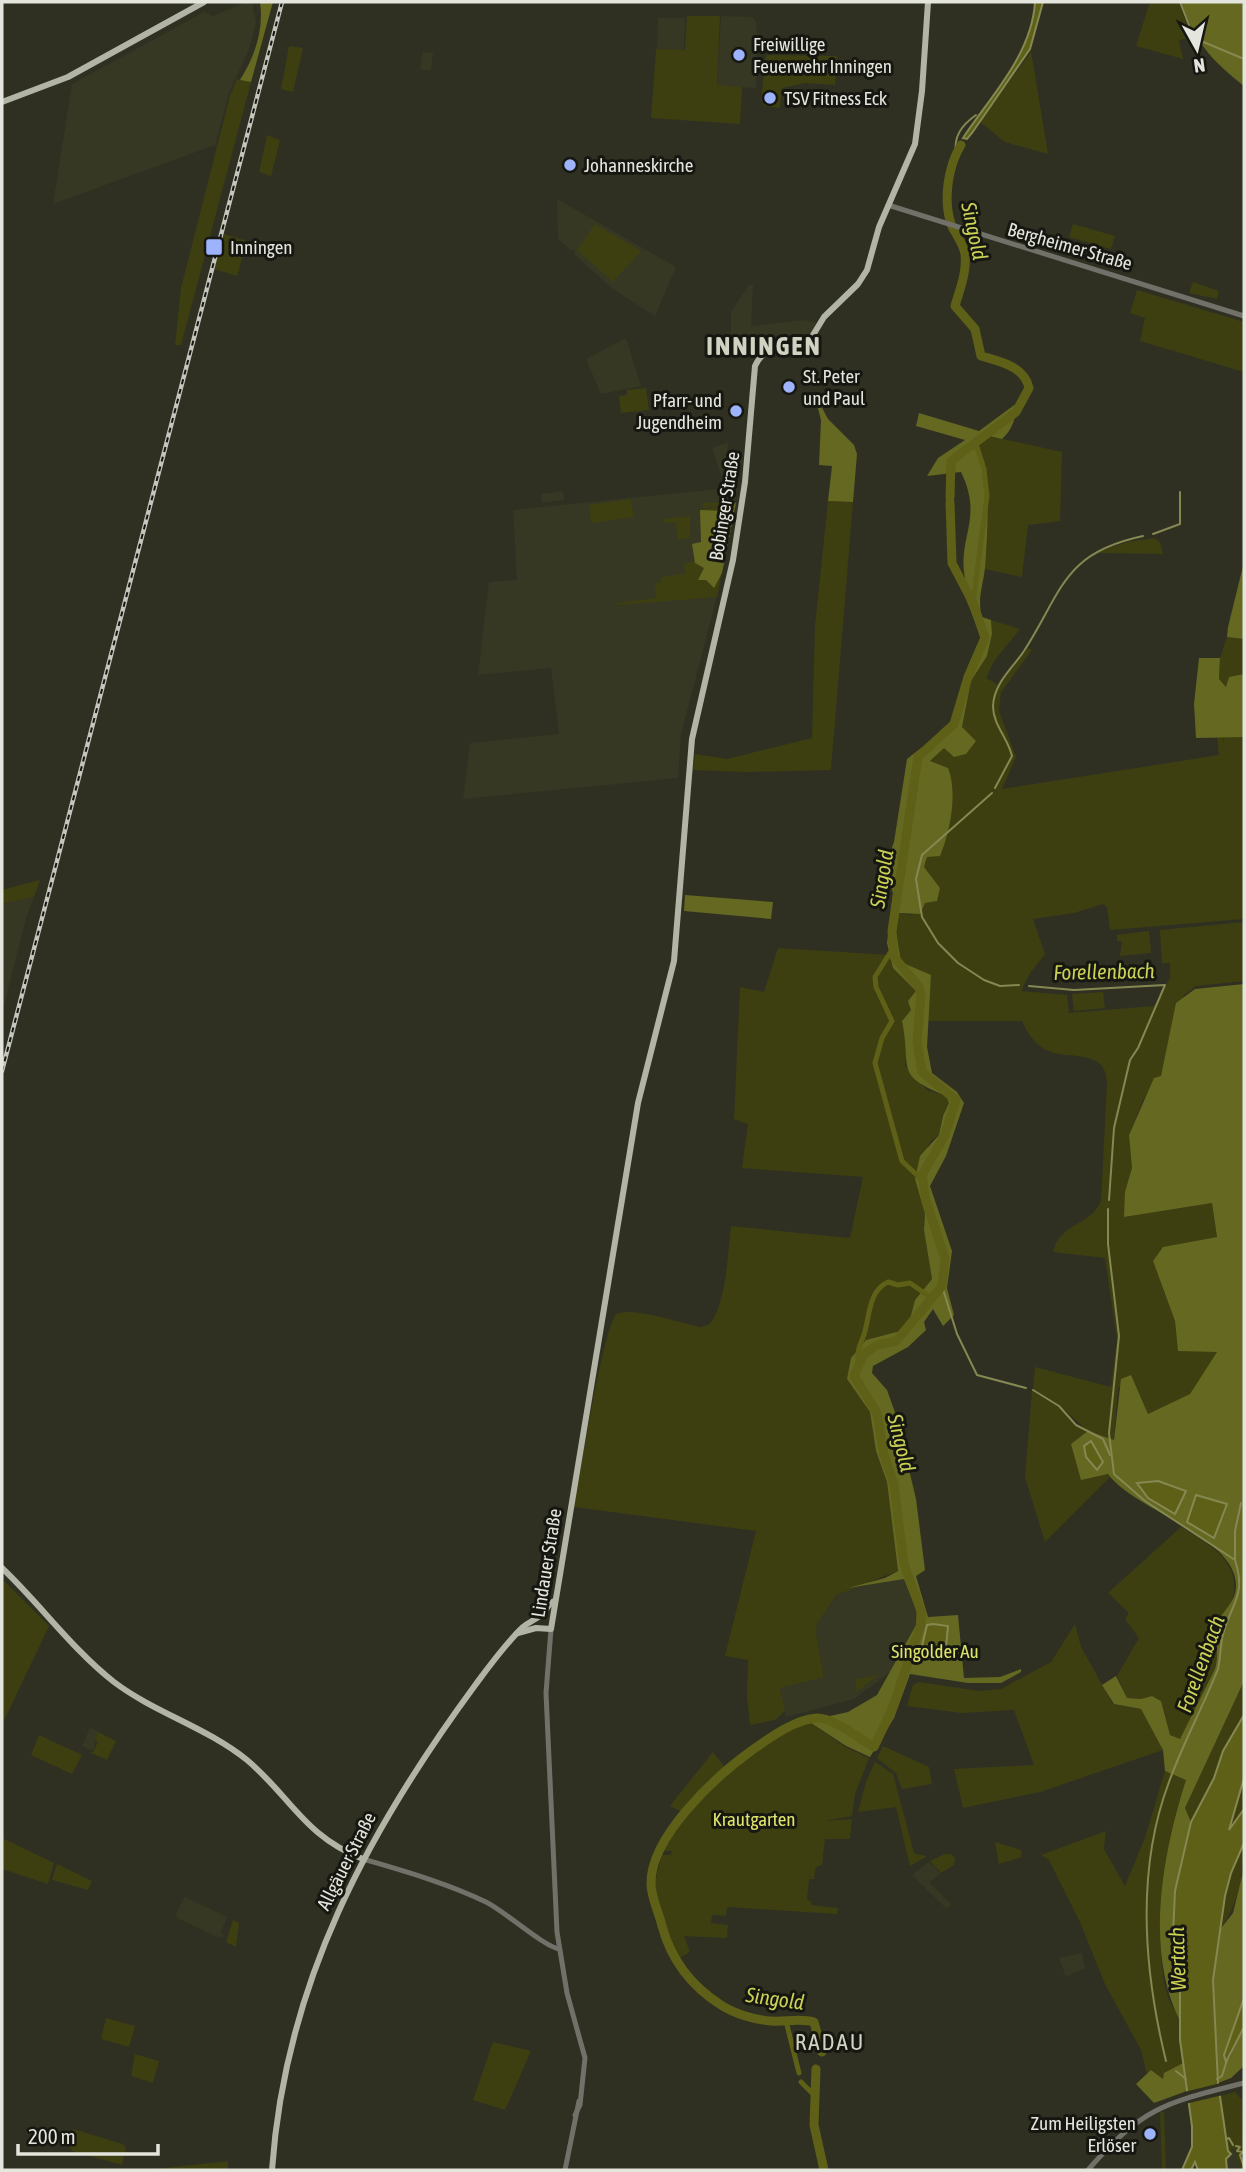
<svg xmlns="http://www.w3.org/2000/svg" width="1246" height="2172" viewBox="0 0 1246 2172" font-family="'Asap Condensed',sans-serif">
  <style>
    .built { fill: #363823 }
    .green { fill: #3d3f11 }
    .forest { fill: #656821; fill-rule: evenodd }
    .water { fill: #5d6016; stroke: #868852; stroke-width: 2 }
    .pier { fill: #2f3022 }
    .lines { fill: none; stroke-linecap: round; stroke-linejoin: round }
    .stream { stroke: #868852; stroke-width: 2 }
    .canal { stroke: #5d6016; stroke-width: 5 }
    .river { stroke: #5d6016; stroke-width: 9 }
    .minor { stroke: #71716a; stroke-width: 5 }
    .major { stroke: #b2b4a6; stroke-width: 6 }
    .rail-casing { stroke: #c4c5bc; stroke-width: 4.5 }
    .rail { stroke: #171711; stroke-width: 2; stroke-dasharray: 5; stroke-linecap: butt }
    .poi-dot { fill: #9db4fd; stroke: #171711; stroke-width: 2.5 }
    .labels { text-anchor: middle; stroke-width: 6; stroke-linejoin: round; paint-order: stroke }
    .poi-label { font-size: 19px; fill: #e4e5dd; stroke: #171711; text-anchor: start }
    .street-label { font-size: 19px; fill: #e4e5dd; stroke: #171711 }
    .park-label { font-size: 19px; fill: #dfe56b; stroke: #171711 }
    .water-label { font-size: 21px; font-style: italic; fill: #cbd155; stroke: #171711 }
    .quarter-label { font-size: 23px; letter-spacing: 2px; fill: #d1d3c2; stroke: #171711 }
    .district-label { font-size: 26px; font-weight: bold; letter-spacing: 2px; fill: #d1d3c2; stroke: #171711 }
  </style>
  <rect width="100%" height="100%" fill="#2f3022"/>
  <g class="built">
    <polygon points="246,2 252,2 256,23 249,49 229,93 215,145 53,204 72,84 204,12 213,16"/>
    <polygon points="721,16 752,17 756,21 758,44 756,88 717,86"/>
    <polygon points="658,18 685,18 684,50 657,49"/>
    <polygon points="423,52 433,53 431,71 420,69"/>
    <polygon points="557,199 676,267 655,316 613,289 575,255 574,249 572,251 558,239"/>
    <polygon points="749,285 753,285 751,326 803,320 819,324 812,338 779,346 760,356 750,346 731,342 731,312"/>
    <polygon points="626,338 641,386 601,394 586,359"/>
    <polygon points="728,442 727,455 743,457 738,477 723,481 712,448"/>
    <polygon points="738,487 726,540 707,597 717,597 681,734 678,778 463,799 470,743 559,734 551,668 478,675 489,582 517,580 513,510"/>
    <polygon points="563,491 564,500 542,503 541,494"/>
    <polygon points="34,897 26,918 2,1013 2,904"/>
    <polygon points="904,1578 917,1612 916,1625 890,1672 854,1699 786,1717 780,1688 824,1676 816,1632 817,1624 836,1595 848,1588"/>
    <polygon points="90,1728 98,1731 93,1751 82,1746"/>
    <polygon points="929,1862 941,1874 929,1882 951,1904 947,1909 912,1875"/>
    <polygon points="185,1897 227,1917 221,1932 224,1936 217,1937 177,1918 176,1913"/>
    <polygon points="1082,1953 1085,1968 1066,1977 1059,1958"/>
    <polygon points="1231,2148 1235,2149 1241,2170 1227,2170 1226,2159"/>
  </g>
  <g class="green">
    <polygon points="1150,2 1179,3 1192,38 1179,40 1183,59 1136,46"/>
    <polygon points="687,16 720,16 717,85 742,87 740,124 651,118 656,49 685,50"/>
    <polygon points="289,46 303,48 293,92 281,89"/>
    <polygon points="1031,52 1033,63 1048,154 1005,142 980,122"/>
    <polygon points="766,55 837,56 835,85 805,83 782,88 780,108 765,106 761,100"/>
    <polygon points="237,79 251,82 181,345 175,345 181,288 230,96"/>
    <polygon points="267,135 280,140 271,176 259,172"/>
    <polygon points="595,224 641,251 613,282 577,250"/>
    <polygon points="1073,224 1115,236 1111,249 1069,237"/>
    <polygon points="224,234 247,241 237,276 214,269"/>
    <polygon points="1193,282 1219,291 1217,299 1189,293"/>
    <polygon points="1137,290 1244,322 1244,372 1140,341 1145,318 1130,313"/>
    <polygon points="646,388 649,410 621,413 619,396 627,395 627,390"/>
    <path d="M985,435L1062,452L1060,521L1028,525L1022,577L985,569C984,522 992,489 978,443Z"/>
    <polygon points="631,499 634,517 591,523 589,505"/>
    <polygon points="828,501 853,502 831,770 748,772 693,770 695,754 727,759 812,738 815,626"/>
    <polygon points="736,502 717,597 618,605 616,603 656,598 655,583 660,583 661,577 685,574 684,563 696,561 694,545 703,544 700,510 728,505 703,508 702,503"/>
    <polygon points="690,516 690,538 678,540 676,522 664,523 664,519"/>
    <polygon points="1154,538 1160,542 1163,554 1095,553 1127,542"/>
    <path d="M991,620L1020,629L994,661L986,678L999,685L1028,648L1032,650L1001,692L999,711L1016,757L1002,789L1219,755L1217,736H1223L1224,744V736L1244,737V919L1110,930L1107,907L1103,904L1074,913L1033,919L1045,954L1030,973L1021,991L1067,995L1069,1013L1154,1006L1170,978V963H1162L1160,930L1244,922V981L1196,986L1184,995L1161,1077L1143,1100L1129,1135L1132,1168L1124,1217L1212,1203L1217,1237L1164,1247L1153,1261L1175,1321L1178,1350L1218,1351L1191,1394L1148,1414L1131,1376L1118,1389L1114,1440L1088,1431L1059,1405L1033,1389L1035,1367L1111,1387L1117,1339L1105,1258L1053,1252C1059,1223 1091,1226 1101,1201L1107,1082C1106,1050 1072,1059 1051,1052C1036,1047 1028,1034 1022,1021H927L931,976L901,962C895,945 896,930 899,913L912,915L940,888L924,867L927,857L930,762L962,727L971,681L987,656L992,634Z"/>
    <polygon points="1227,637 1244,639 1244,674 1229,677 1227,688 1219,679 1220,658"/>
    <polygon points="40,880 34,897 2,904 2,890"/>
    <polygon points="1149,931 1151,953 1120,956 1122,941 1117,941 1117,935"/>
    <path d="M778,948L890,955L893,968L917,991L911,1010L902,1021L907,1046L905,1066L927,1090L946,1096L949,1103L943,1116L939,1135L930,1142L915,1179L925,1214L924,1230L932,1279L915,1300L910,1319L900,1331L866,1340L847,1379L870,1412L876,1451L887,1482L898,1571L836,1595L817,1624L816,1632L824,1677L780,1688L785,1711L775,1720L750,1725L747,1696L748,1660L725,1656L756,1531L574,1507C579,1482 604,1321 617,1314C632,1306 683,1324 701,1327L710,1324C726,1305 728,1251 731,1226L850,1238L863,1177L742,1168L748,1124L734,1119L740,987L764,992Z"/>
    <polygon points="1103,992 1105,1008 1074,1011 1072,994"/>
    <polygon points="1032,1391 1058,1406 1075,1425 1087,1432 1071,1444 1110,1477 1045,1542 1025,1477"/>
    <path d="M1181,1527C1210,1544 1246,1565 1231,1604C1227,1614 1217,1619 1216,1631C1214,1645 1219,1655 1215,1669L1180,1740L1170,1736L1161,1701L1152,1696L1141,1699L1127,1698L1117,1676L1139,1638L1125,1619L1129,1613L1108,1593Z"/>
    <polygon points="2,1579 49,1626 2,1725"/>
    <polygon points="1075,1624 1081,1647 1113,1704 1141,1709 1163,1750 1040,1792 963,1808 954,1769 1034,1765 1014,1710 961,1713 907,1706 913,1685 919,1682 979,1691 1001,1689 1051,1662"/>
    <polygon points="878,1675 857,1692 855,1679"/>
    <polygon points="1244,1681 1244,1715 1223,1751 1214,1778 1191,1822 1185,1808"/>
    <polygon points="808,1721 845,1747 869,1758 855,1794 852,1816 823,1821 852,1819 850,1839 825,1839 822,1865 816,1867 814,1879 809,1879 807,1900 811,1901 811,1905 838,1908 837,1914 727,1907 726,1916 712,1915 711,1923 728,1925 727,1938 684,1936 690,1952 676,1960 656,1899 654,1885 662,1855 670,1855 673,1851 663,1851 668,1837 686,1814 670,1806 713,1752 728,1771 765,1745"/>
    <polygon points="98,1732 116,1741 107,1760 89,1752 93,1752 98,1742 95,1740"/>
    <polygon points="39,1735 82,1755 72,1774 31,1755"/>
    <polygon points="883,1746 929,1767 932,1784 902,1789 896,1773 877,1758"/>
    <polygon points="875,1762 893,1774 913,1849 915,1854 927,1856 910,1866 896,1807 858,1812 866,1782"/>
    <path d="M1165,1771L1187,1779C1168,1836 1150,1938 1168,1997C1170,2005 1177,2012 1180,2021C1183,2033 1181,2050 1183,2063L1170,2070L1163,2079L1151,2070L1147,2074L1141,2050L1105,1984L1080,1922L1049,1860L1041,1855L1106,1831L1104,1849L1125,1886L1145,1838Z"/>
    <polygon points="1244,1778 1244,1809 1228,1834"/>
    <polygon points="2,1838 54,1863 48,1884 2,1869"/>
    <polygon points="995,1842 1021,1850 1022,1857 999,1864"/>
    <path d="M1244,1843C1244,1876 1238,1906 1218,1932L1231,1873Z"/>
    <polygon points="945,1854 951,1854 955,1858 954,1865 941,1873 930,1861"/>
    <polygon points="57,1864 92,1881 88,1890 52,1880"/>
    <polygon points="233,1920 239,1923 236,1947 226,1942"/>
    <polygon points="106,2018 135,2026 129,2047 101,2039"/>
    <polygon points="493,2042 531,2051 505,2110 473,2100"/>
    <polygon points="135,2054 159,2061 153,2083 131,2076"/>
    <polygon points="1235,2092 1242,2100 1244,2170 1241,2170 1235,2149 1231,2148 1231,2154 1228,2153 1220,2096"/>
    <polygon points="1164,2111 1166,2170 1162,2170 1160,2113"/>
    <polygon points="73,2129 123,2144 126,2148 122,2165 72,2151 69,2144"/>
    <polygon points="228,2161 228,2170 147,2170"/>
  </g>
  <g class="forest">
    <path d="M260,2H273L251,82L240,80C255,56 264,30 260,2Z"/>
    <path d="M1181,2H1244V86C1213,62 1193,40 1181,2Z"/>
    <polygon points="814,393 828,419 854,445 857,454 853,502 828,501 832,466 819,465 821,420"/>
    <path d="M1017,403C1016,417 1013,429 1002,439L985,435L978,443C991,485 988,525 985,568C983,586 977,599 982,617L991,620L992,634L987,656L971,681L962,727L976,741L966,754L954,757L944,748L930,761L948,768C958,793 950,832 940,856L927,857L924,867L940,888L937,901L925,903L920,914L899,913L896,931L901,962L931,975L927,1047L932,1073L957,1092L964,1103L946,1156L930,1186L952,1251L947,1288L954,1315L943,1326L933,1309L924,1322L926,1330L908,1347L873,1366L872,1373L887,1390L896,1415L916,1499L925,1570L916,1576L928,1617L958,1615L964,1678L1000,1677L1021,1669V1672L1001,1683H968L910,1674L894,1718L870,1757L846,1746L808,1721L848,1712L877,1695L916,1625L917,1612L904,1579L848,1588L885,1578L898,1571L887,1482L876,1451L870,1412L847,1379L851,1358L866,1340L900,1331L910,1319L915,1300L932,1279L924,1230L925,1214L915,1179L920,1156L939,1135L943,1116L949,1103L946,1096C893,1074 912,1070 902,1021L911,1010L908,1001L916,991L893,968L887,943L893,893L885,867L894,842L907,759L949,726L957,709L966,671L981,636L959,582L965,578C957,537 984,519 961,472L927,476L938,458L965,440L916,426L919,413L979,431Z"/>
    <polygon points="733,503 736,503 722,573 714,588 706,580 698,580 704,568 695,563 692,544 701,542 700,510 726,511"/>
    <polygon points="1244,562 1244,639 1227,637 1228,627"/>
    <polygon points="1199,658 1220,658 1219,679 1226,687 1229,677 1244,674 1244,737 1196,738 1194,704"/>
    <polygon points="685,895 773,902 771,919 684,911"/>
    <path d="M1244,984V1681L1185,1808L1191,1822L1175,1891L1180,2021C1144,1951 1163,1852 1186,1780L1165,1771L1163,1750L1141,1709L1114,1704L1102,1685L1116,1676L1127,1698L1141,1699L1152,1696L1161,1701L1170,1735L1180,1739L1215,1669C1219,1655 1215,1645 1216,1632C1216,1613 1237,1606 1236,1584C1234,1536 1134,1510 1108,1474L1081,1480L1071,1444L1088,1431L1114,1440L1121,1379L1131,1375L1148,1414L1190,1394L1217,1352L1178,1351L1175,1321L1153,1261L1163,1247L1217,1237L1212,1203L1124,1217L1125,1192L1132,1168L1129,1135L1154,1078L1161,1076L1176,1003L1195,989ZM1196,1495L1214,1538L1187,1522Z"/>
    <polygon points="1244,1868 1244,1998 1224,2055 1229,2059 1244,2027 1244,2066 1231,2078 1218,2083 1213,1980 1218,1932 1233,1913"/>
    <polygon points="1183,2063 1187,2091 1154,2103 1136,2084 1151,2070 1163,2079 1164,2073"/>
  </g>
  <g class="water">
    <path d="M1035,2H1043L1030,49L972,133L967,139L963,138C989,98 1032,55 1035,2Z"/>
    <polygon points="1091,1441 1103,1462 1097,1470 1086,1457 1084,1446"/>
    <polygon points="1158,1481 1186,1491 1175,1514 1148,1498 1137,1483"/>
    <polygon points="1196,1495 1227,1504 1214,1538 1187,1522"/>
    <polygon points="933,1624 948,1626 946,1647 926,1650 922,1646 927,1625"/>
    <polygon points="1244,1715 1244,1778 1229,1830 1244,1809 1244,1843 1231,1873 1225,1896 1213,1980 1218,2083 1228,2151 1231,2154 1226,2159 1227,2170 1198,2170 1195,2162 1191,2170 1182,2170 1192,2147 1192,2126 1180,2040 1180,1988 1173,1935 1175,1891 1191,1822 1214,1778 1223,1751"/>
    <polygon points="1244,1998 1244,2027 1226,2062 1224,2055"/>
  </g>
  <polygon class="pier" points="1221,2083 1223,2095 1185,2104 1184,2092"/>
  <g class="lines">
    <g class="stream">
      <polyline points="1180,2 1194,38 1244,59"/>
      <path d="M956,155C953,136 962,125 976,115"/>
      <polyline points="1153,534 1180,524 1180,492"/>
      <path d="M995,788L1012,756C1008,738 993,725 993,706C994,683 1012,669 1024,651C1063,590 1063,553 1143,536"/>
      <polyline points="992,793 922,855 916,879 922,917 938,943 958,963 984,980 1000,986 1019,985"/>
      <polyline points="1029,986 1074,990 1165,985 1138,1048 1130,1060 1114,1128 1109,1200"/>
      <path d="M1108,1209V1244L1119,1336L1109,1433L1114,1474L1145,1501L1235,1560C1246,1594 1233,1601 1224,1631C1220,1642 1221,1657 1218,1669C1203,1707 1183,1743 1169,1782C1135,1872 1144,1971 1166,2061"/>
      <polyline points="942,1286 957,1334 977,1375 1026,1388"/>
      <polyline points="1033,1390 1059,1406 1076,1425 1103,1439 1110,1455"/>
      <polyline points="1235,1559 1235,1531 1241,1503"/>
      <polyline points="1176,2071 1186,2079"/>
      <polyline points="1217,2079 1222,2076 1227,2060"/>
      <polyline points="1226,2139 1229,2138 1233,2145"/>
      <polyline points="1236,2146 1240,2147 1237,2151 1243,2152 1240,2155 1244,2167"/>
    </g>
    <g class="canal">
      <polyline points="973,603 987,496 984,469 976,444"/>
      <polyline points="893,948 875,977 876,987 892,1021 882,1038 875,1063 902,1161 923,1181"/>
      <path d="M858,1363C857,1346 861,1346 865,1331C870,1313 869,1291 888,1282L898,1285L910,1283L930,1297"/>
      <polyline points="786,2021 799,2073"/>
      <polyline points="801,2082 815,2096"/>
    </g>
    <g class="river">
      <path d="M950,497L951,461L1016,412L1029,388C1024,366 1001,362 981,356L975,329L955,306C960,288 967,273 965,254C963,242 955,234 951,224C943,200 948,166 961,145"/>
      <path d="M822,2052L814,2022C800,2018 786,2022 771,2021C755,2020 735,2014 721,2005C691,1986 671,1959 662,1926C659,1913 651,1897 651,1884C650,1837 715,1777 751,1751C768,1739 795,1719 817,1718C835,1718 858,1738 874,1747L892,1709L921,1624V1611L904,1564L894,1484L884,1455L877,1413L854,1376L864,1354L877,1345L896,1341L942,1286L945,1259L925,1197L922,1175L945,1135L956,1100L922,1072L917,1042L921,995L919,987L894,957L892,931L918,757L954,724L968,677L985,638L973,603L952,563L950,502"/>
      <polyline points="816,2069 814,2125 824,2170"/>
    </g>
    <g class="minor">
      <polyline points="888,205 1244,316"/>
      <polyline points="551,1629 546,1693 557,1932 567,1993 585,2058 580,2105 575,2115"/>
      <path d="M363,1859C404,1871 447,1883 486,1902C506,1912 543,1946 559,1949"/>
      <polyline points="565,2170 579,2101"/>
      <path d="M1088,2170C1144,2106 1165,2103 1244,2083"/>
    </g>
    <g class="major">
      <polyline points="2,102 68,77 204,2"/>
      <path d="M2,1568C40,1604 72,1649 114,1682C155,1713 206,1727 247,1760C291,1797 304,1836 363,1859"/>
      <path d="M518,1633L536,1628L551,1629L638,1103L674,961L692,739L733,560L745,482L755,366C768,339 788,351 810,340L824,317L858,284L867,270L879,227L915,144L922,91L928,2"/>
      <path d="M272,2170C285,1984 367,1832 476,1684C490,1665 506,1643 523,1627C529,1622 535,1620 541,1615C547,1610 548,1603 555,1601"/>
    </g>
    <defs>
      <polyline id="rail" points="2,1071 282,2"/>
    </defs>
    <use href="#rail" class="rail-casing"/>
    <use href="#rail" class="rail"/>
  </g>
  <g class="poi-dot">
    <circle cx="739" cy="55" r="7"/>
    <circle cx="770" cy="98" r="7"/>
    <circle cx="570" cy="165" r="7"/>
    <rect x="205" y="238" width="18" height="18" rx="3.5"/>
    <circle cx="789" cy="387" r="7"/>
    <circle cx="736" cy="411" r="7"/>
    <circle cx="1150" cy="2134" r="7"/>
  </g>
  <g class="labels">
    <g class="poi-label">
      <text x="753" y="51">Freiwillige<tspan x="753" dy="22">Feuerwehr Inningen</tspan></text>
      <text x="784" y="105">TSV Fitness Eck</text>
      <text x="584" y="172">Johanneskirche</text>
      <text x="230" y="254">Inningen</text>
      <text x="803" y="383">St. Peter<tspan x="803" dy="22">und Paul</tspan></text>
      <text x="722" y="407" text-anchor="end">Pfarr- und<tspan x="722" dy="22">Jugendheim</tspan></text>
      <text x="1136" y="2130" text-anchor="end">Zum Heiligsten<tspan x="1136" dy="22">Erlöser</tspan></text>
    </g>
    <g class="street-label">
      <text transform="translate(1070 246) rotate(16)" y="7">Bergheimer Straße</text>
      <text transform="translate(724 506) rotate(-81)" y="7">Bobinger Straße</text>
      <text transform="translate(546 1563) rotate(-81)" y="7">Lindauer Straße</text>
      <text transform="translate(346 1861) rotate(-63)" y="7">Allgäuer Straße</text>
    </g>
    <g class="park-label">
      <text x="935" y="1658">Singolder Au</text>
      <text x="754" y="1826">Krautgarten</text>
    </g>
    <g class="water-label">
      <text transform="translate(974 231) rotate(78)" y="7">Singold</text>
      <text transform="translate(882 879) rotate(-81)" y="7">Singold</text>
      <text transform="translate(1104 972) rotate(-1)" y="7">Forellenbach</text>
      <text transform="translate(901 1443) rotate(76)" y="7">Singold</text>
      <text transform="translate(1201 1664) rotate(-70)" y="7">Forellenbach</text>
      <text transform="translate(1178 1959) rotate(-92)" y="7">Wertach</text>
      <text transform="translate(775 1999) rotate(8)" y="7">Singold</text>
    </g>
    <g class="quarter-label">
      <text x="830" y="2050">RADAU</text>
    </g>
    <g class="district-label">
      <text x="764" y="355">INNINGEN</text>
    </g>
  </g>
  <rect width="1246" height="2172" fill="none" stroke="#e4e5dd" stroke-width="7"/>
  <g transform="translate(1197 49) rotate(172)" stroke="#171711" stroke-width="5" paint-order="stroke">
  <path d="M0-5L12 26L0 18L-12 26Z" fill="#e4e5dd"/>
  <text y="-10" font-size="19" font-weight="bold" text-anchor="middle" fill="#e4e5dd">N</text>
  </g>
  <path d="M18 2144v10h140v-10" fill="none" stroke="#e4e5dd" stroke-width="3.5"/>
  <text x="28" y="2144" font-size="21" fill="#e4e5dd" stroke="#171711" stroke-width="5" paint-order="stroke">200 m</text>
</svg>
